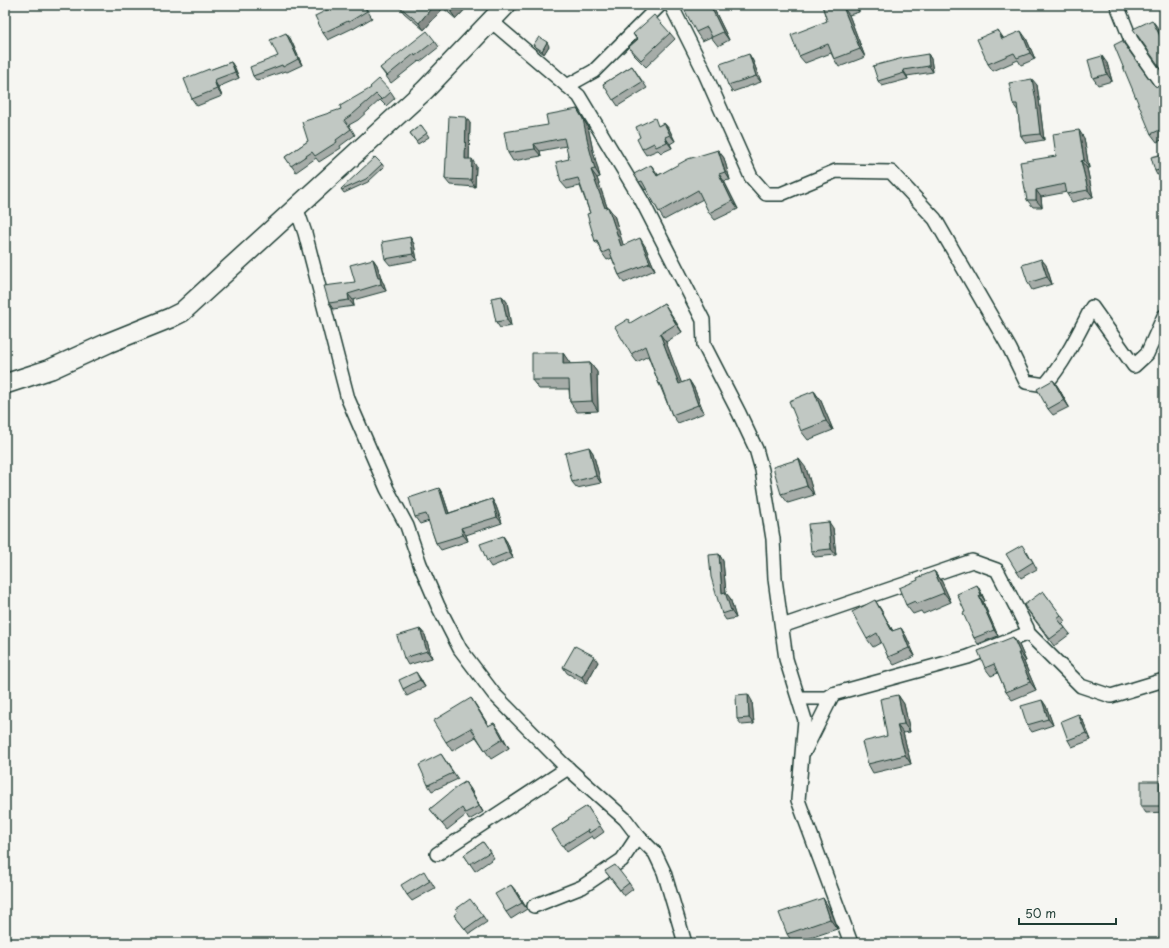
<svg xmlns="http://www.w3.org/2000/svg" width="1169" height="948" viewBox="0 0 1169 948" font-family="'Playpen Sans',sans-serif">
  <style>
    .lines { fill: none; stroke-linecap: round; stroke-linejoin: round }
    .street-casing { stroke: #1f3d34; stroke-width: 16 }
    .secondary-casing { stroke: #1f3d34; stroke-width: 22 }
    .street { stroke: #f6f6f2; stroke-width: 13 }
    .secondary { stroke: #f6f6f2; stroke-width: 19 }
    .wall { fill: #a6aca8; stroke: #1f3d34 }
    .shaded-wall { fill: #878c88; stroke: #1f3d34 }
    .building { fill: #c1c8c3; stroke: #1f3d34 }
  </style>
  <rect width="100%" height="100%" fill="#f6f6f2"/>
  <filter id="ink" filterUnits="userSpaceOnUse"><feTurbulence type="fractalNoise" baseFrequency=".025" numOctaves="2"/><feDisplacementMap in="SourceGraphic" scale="8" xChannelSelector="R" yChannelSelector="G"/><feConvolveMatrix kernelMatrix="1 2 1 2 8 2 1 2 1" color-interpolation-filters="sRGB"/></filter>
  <g filter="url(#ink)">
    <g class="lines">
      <defs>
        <g id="street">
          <path d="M671,5L703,69L751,177L766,194H781L836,171L891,172L935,219L1010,349L1026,382L1045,385C1065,362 1078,334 1092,307L1134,366L1147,354L1164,316"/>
          <polyline points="1117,5 1131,40 1164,87"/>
          <polyline points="491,21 579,96 642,201 703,320 704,345 739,413 756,449 762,470 773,539 775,579 786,659 805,720 798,800 851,943"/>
          <polyline points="567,86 594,71 660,5"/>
          <polyline points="296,207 305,233 348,399 387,489 407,526 420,564 438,606 460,649 494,694 562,763 625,819 638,836 655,853 664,872 685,943"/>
          <polyline points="782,626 972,561 997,570 1027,628 1028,633 1081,686 1111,696 1164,680"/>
          <polyline points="799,698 826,698 833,694 968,657 1028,633"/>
          <polyline points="805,750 833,694"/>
          <polyline points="437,854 568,768"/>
          <polyline points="534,906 582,887 622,860 638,836"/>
        </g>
        <polyline id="secondary" points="5,384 51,369 108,343 170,318 182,312 425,90 506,5"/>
      </defs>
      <use href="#street" class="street-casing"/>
      <use href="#secondary" class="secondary-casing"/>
      <use href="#street" class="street"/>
      <use href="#secondary" class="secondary"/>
    </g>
    <g class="wall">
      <polygon points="364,5 372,18 353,29 353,28 328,40 323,33"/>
      <polygon points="399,5 469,5 456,19 443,8 424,30 404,13 399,6"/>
      <polygon points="712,5 729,40 718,46 711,37 702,41 696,32"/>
      <polygon points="795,5 804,5 797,8"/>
      <polygon points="822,5 857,5 859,12 849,15 865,57 839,67 834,59 831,53 805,63 799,56 827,21"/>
      <polygon points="670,33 675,39 646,67 633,54 629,47 637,40 633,34"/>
      <polygon points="1002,36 1004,39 1026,38 1035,59 1021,65 1018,60 993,71 988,64"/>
      <polygon points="290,38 302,65 287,72 285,71 257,81 253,76 278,56"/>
      <polygon points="435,41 439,47 420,62 419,61 391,83 380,68"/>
      <polygon points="533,45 549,46 544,54 536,48"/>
      <polygon points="749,54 753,61 761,82 732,92 728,85"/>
      <polygon points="928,54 931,59 933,72 907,76 908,79 882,86 878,81"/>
      <polygon points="231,62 235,68 239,78 218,87 222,96 197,106 192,99 210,70"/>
      <polygon points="1107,63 1112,81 1098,85 1093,78"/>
      <polygon points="632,66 647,88 618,106 603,84"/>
      <polygon points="1152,83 1155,86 1158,87 1164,84 1164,139 1157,142 1151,134"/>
      <polygon points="1037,85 1040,107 1044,140 1026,143 1021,136 1018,111 1013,104"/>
      <polygon points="371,89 391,92 395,98 386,106 380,100 358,120 349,125 355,135 340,146 341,148 319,162 316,158 296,172 285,157 308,141 341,109"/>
      <polygon points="577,109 588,127 593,151 600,177 597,178 607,207 614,215 623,245 645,246 655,270 624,283 619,275 612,258 607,260 602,253 599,246 595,241 590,213 580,186 567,189 561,182 569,159 566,146 540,151 541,156 513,161 508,153"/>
      <polygon points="470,123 469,159 476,166 475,187 450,185 445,179 447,158"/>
      <polygon points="664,123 669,129 675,141 670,144 672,148 661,153 658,150 646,155 642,149 640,137 660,125"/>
      <polygon points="421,125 429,137 418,144 410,133"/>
      <polygon points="1084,138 1089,168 1087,168 1093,197 1072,202 1067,194 1067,192 1041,197 1042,207 1033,207 1027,200 1056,156"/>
      <polygon points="718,150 724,158 730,180 724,181 738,209 715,220 709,213 703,199 664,220 659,212 646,189 645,190 639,182 651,165 658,175"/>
      <polygon points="1164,155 1164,173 1157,175 1155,171"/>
      <polygon points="382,164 384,167 368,182 344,193 341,189"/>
      <polygon points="410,237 414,244 417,260 390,265 385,259"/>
      <polygon points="373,259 377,265 382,281 384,284 386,291 353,300 354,306 333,309 329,303 355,282"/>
      <polygon points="1041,259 1046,265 1052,284 1032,290 1028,283"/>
      <polygon points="502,296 507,302 511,326 500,328 496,322"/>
      <polygon points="664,303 682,332 666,342 681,383 689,380 694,388 704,413 678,423 672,415 661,388 659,384 648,356 637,362 631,354 631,323"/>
      <polygon points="563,353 570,364 590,363 597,372 598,411 577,412 570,402 569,389 539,389 532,380"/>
      <polygon points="1053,380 1058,387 1069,407 1053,415 1048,409"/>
      <polygon points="814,391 821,401 833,430 808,440 801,431"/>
      <polygon points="589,447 593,453 601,483 577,488 572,482"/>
      <polygon points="806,468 814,495 788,503 781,494"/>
      <polygon points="439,488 443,495 449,513 492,499 496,506 502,523 466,535 468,541 441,550 436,543 429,521 420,524 415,517"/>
      <polygon points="833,528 836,555 815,557 811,551"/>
      <polygon points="503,536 507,542 513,558 491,567 487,561"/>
      <polygon points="1027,551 1037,569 1021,578 1017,572"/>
      <polygon points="719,554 723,561 726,593 730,598 736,618 726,620 722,614"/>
      <polygon points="934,571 941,580 951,602 923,614 921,611 913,614 906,605 918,580"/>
      <polygon points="977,585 981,592 985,601 983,602 998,636 978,644 974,638 965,612"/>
      <polygon points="1043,591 1065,621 1062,624 1070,634 1054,646 1028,611"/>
      <polygon points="880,608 893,631 901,628 906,636 915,656 894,665 888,657 882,642 873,647 867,639"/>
      <polygon points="420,629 425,635 432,658 408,665 404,658"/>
      <polygon points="1019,645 1026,661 1024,662 1036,690 1012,700 1006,692 998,673 991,676 985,668"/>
      <polygon points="598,662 586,684 567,673 563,667"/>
      <polygon points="420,678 425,687 407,696 403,689"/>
      <polygon points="898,695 904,704 910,732 903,733 911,764 873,773 868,764 887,736"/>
      <polygon points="471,698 477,707 489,726 494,723 509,748 491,759 476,737 452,751 446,742"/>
      <polygon points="1042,700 1046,706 1053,725 1032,732 1027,725"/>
      <polygon points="752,701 754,724 742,725 737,719"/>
      <polygon points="1078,714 1083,721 1091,740 1072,747 1068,740"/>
      <polygon points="441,754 458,779 432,791 428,785"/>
      <polygon points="465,782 470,788 483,812 469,820 466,815 447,830 430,809"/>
      <polygon points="1164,787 1164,812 1146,813 1141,806"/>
      <polygon points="587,806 604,832 594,839 592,836 567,852 552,830 569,819"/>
      <polygon points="483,842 494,858 475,871 464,855"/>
      <polygon points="605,871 629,883 633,889 624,896"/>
      <polygon points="429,878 435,888 412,901 407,895"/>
      <polygon points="516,891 527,909 511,919 506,912"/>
      <polygon points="829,908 837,929 795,943 793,943 787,934"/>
      <polygon points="454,915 483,916 487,922 469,934"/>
    </g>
    <g class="shaded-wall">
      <polygon points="434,5 441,5 443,8 424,30 419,23"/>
      <polygon points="457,5 469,5 456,19 451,12"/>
      <polygon points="710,5 712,5 729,40 723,32"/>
      <polygon points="855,5 857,5 859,12"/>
      <polygon points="843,7 849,15 865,57 860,49"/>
      <polygon points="1152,20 1158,28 1164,40 1162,40"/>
      <polygon points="998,30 1002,36 1007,46 1002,39"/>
      <polygon points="1021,31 1026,38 1035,59 1030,53"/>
      <polygon points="286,33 290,38 302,65 298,59"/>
      <polygon points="547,42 549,46 544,54 542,51"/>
      <polygon points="749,54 753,61 761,82 756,76"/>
      <polygon points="928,54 931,59 933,72 929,66"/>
      <polygon points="1102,56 1107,63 1112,81 1107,74"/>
      <polygon points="231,62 235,68 239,78 235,72"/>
      <polygon points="903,70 907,76 908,79 904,73"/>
      <polygon points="1032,79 1037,85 1040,107 1044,140 1040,134"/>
      <polygon points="214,80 218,87 222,96 217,89"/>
      <polygon points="577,109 588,127 593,151 600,177 595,169"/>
      <polygon points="466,117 470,123 469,165 465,159"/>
      <polygon points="664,123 669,129 675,141 670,135"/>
      <polygon points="1079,130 1084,138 1089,168 1084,160"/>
      <polygon points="665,137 670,144 672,148 667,142"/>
      <polygon points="534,144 540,151 541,156 535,149"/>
      <polygon points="718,150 724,158 730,180 725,172"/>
      <polygon points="472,159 476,166 475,187 471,180"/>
      <polygon points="1081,161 1087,168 1093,197 1088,190"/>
      <polygon points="651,165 657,173 662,184 657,176"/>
      <polygon points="591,170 597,178 610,216 605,208"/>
      <polygon points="719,174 724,181 738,209 732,201"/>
      <polygon points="1036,190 1041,197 1042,207 1036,200"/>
      <polygon points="608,207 614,215 626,254 621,246"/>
      <polygon points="410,237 414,244 417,260 413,254"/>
      <polygon points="640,238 645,246 655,270 650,263"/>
      <polygon points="373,259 377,265 382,281 384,284 386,291 381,284 378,278"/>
      <polygon points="1041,259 1046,265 1052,284 1047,277"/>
      <polygon points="348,294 353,300 354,306 349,300"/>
      <polygon points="502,296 507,302 511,326 507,320"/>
      <polygon points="664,303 670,312 682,332 676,324"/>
      <polygon points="660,334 666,342 685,392 679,384"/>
      <polygon points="563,353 570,363 570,373 563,364"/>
      <polygon points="590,363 597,372 598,411 592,401"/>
      <polygon points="689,380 694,388 704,413 698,405"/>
      <polygon points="1053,380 1058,387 1069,407 1064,400"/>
      <polygon points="814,391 821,401 833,430 826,421"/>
      <polygon points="589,447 593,453 601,483 596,476"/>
      <polygon points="799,459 806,468 814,495 807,486"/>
      <polygon points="439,488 443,495 451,520 447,514"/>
      <polygon points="492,499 496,506 502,523 497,517"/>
      <polygon points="829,522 833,528 836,555 831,549"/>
      <polygon points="461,528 466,535 468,541 463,535"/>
      <polygon points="503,536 507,542 513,558 509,552"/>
      <polygon points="719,554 723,561 726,593 730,598 736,618 731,611 722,593"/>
      <polygon points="934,571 941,580 951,602 944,593"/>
      <polygon points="977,585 981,592 985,601 981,595"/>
      <polygon points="979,596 983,602 998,636 994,630"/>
      <polygon points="875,600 880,608 898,640 892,631"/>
      <polygon points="901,628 906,636 915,656 909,648"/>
      <polygon points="420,629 425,635 432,658 427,651"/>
      <polygon points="1013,637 1019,645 1026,661 1020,653"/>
      <polygon points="1018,653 1024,662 1036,690 1030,682"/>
      <polygon points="594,656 598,662 586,684 582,677"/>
      <polygon points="416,672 420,678 425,687 420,680"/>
      <polygon points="748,694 752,701 754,724 749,718"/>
      <polygon points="898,695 904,704 910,732 904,724"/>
      <polygon points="471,698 477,707 494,735 488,726"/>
      <polygon points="1042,700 1046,706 1053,725 1048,719"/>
      <polygon points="1078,714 1083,721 1091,740 1086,733"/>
      <polygon points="494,723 500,731 509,748 503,739"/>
      <polygon points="897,725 903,733 911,764 905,755"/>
      <polygon points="1160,781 1164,787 1164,812 1160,806"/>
      <polygon points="465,782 470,788 483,812 479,806"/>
      <polygon points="511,885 516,891 527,909 522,903"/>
      <polygon points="823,898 829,908 837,929 830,919"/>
    </g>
    <g class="building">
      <polygon points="337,5 363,5 367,11 349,22 348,21 323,33 315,16"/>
      <polygon points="399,5 434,5 419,23 399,6"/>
      <polygon points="443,5 457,5 451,12"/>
      <polygon points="682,5 710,5 723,32 712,37 707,27 696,32"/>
      <polygon points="822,5 850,5 843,7 860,49 834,59 828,44 799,56 791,35 827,21"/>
      <polygon points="654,15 670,33 641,60 629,47 638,39 633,34"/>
      <polygon points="1152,20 1162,40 1164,39 1164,73 1133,29"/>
      <polygon points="998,30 1002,39 1021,31 1030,53 1017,58 1014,53 988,64 977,39"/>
      <polygon points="427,31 435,41 415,56 414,54 387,76 380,68"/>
      <polygon points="286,33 298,59 283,67 282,65 253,76 250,67 278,56 270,40"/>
      <polygon points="539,37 547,42 542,51 533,45"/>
      <polygon points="1122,41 1152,83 1155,86 1158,87 1164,84 1164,128 1151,134 1114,45"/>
      <polygon points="749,54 756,76 728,85 720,64"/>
      <polygon points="928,54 929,66 903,70 904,73 878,81 873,66 903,58"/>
      <polygon points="1102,56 1107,74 1093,78 1088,60"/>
      <polygon points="231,62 235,72 214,80 217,89 192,99 184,79 209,69 209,70"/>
      <polygon points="632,66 642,82 613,100 603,84"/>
      <polygon points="379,79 391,92 382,100 376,94 353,114 344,120 351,129 336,140 337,142 315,156 312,152 291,166 285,157 308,141 302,122 341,109 340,106 371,88 370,87"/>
      <polygon points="1032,79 1036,100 1040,134 1021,136 1017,104 1013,104 1009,83"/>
      <polygon points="577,109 583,119 588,143 595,169 591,170 605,208 608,207 621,246 640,238 650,263 619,275 609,250 602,253 597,240 595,241 587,214 590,213 578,178 561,182 556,162 569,159 564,138 534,144 535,149 508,153 504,132 548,125 546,115"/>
      <polygon points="449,116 466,117 465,159 472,159 471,180 445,179 446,158 447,158"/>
      <polygon points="655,118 658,126 664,123 670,135 665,137 667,142 656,147 654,143 642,149 637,139 640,137 636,127"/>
      <polygon points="421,125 427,133 416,141 410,133"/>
      <polygon points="1079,130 1084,160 1081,161 1088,190 1067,194 1065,184 1036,190 1036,200 1027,200 1020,162 1056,156 1053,134"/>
      <polygon points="718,150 725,172 719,174 732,201 709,213 698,190 659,212 642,181 639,182 634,174 651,165 657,176 688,159"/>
      <polygon points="1163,154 1164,158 1164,169 1155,171 1151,157"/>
      <polygon points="375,157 382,164 366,179 342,190 341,189"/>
      <polygon points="410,237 413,254 385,259 382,242"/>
      <polygon points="373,259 378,278 380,278 381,284 348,294 349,300 329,303 324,286 355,282 350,265"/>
      <polygon points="1041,259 1047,277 1028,283 1022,265"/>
      <polygon points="502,296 507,320 496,322 491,298"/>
      <polygon points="664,303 676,324 660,334 679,384 689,380 698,405 672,415 660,383 659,384 645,346 631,354 615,327 628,319 630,323"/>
      <polygon points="532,353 563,353 563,364 590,363 592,401 570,402 569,380 532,380"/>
      <polygon points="1053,380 1064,400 1048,409 1037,389"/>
      <polygon points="814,391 826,421 801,431 789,401"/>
      <polygon points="589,447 596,476 572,482 565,453"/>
      <polygon points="799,459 807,486 781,494 773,467"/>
      <polygon points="439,488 447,514 492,499 497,517 461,528 463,535 436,543 426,514 415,517 409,498"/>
      <polygon points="829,522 831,549 811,551 808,524"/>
      <polygon points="503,536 509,552 487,561 480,544"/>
      <polygon points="1022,545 1033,562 1017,572 1006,554"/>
      <polygon points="719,554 722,593 725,592 731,611 722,614 711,577 709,555"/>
      <polygon points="934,571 944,593 916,604 915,601 906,605 899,588 918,580 917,578"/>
      <polygon points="977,585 981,595 979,596 994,630 974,638 963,613 965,612 957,594"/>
      <polygon points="1043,591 1061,615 1057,618 1065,628 1050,639 1024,605"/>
      <polygon points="875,600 892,631 901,628 909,648 888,657 877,633 867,639 852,612"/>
      <polygon points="420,629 427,651 404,658 397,636"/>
      <polygon points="1013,637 1020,653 1018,653 1030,682 1006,692 994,664 985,668 978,651"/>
      <polygon points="1164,638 1164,644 1161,642"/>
      <polygon points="575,646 594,656 582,677 563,667"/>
      <polygon points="416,672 420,680 403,689 399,680"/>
      <polygon points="748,694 749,718 737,719 736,695"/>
      <polygon points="898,695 904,724 897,725 905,755 868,764 862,742 887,736 880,699"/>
      <polygon points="471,698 488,726 494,723 503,739 485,750 471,728 446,742 433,721"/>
      <polygon points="1042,700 1048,719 1027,725 1021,706"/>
      <polygon points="1078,714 1086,733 1068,740 1061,721"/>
      <polygon points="441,754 453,773 428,785 419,765"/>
      <rect x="1141" y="781" width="19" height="25"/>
      <polygon points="465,782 479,806 465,813 462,808 442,824 430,809 458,786"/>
      <polygon points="587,806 600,826 589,833 588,830 562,846 552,830 569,819 568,818"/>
      <polygon points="483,842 490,852 470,864 464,855"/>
      <polygon points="615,865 629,883 620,890 605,871"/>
      <polygon points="424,871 430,881 407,895 401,885"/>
      <polygon points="511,885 522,903 506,912 495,894"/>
      <polygon points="823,898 830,919 787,934 779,913"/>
      <polygon points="470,899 483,916 465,929 454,915 458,912 456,909"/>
    </g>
  </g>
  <rect width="1169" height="948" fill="none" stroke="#f6f6f2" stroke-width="20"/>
  <rect x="10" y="10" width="1149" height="928" fill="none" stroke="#1f3d34" stroke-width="1.5" filter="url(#ink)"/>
  <path d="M1019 918v6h97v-6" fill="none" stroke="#1f3d34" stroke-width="2"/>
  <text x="1025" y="918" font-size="12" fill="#1f3d34" stroke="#f6f6f2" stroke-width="3" paint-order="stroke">50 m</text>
</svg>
